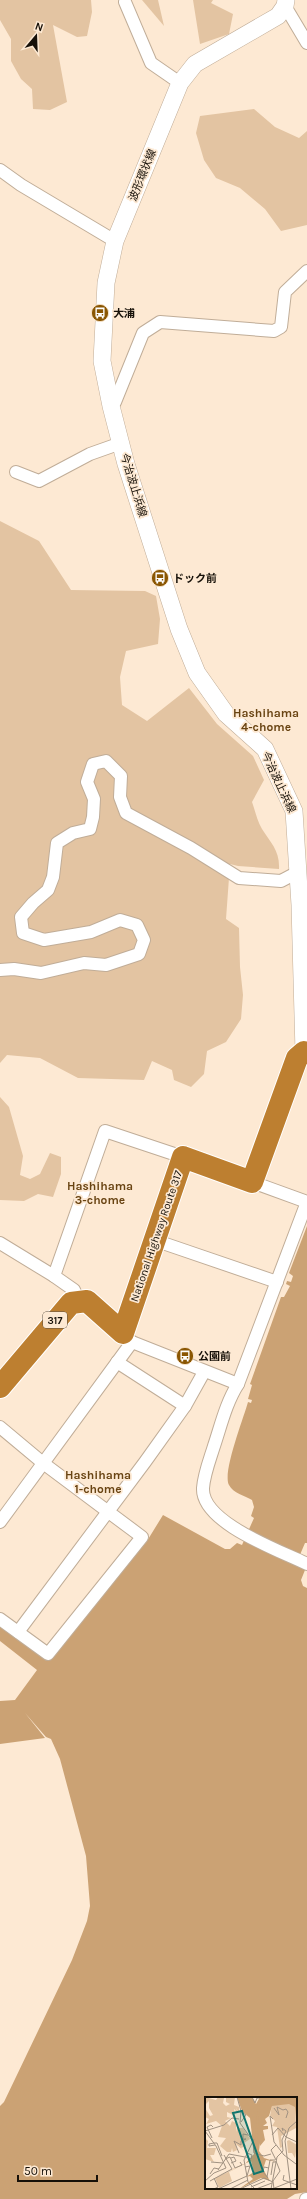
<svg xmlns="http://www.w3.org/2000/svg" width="307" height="2199" viewBox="0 0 307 2199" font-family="Karla,'Noto Sans JP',sans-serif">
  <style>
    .green { fill: #e3c4a2 }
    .water { fill: #cba274; fill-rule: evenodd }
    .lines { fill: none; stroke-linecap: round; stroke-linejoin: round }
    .street-casing { stroke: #c0ad98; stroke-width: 14 }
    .secondary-casing { stroke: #c0ad98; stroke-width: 18 }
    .highway-casing { stroke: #fff; stroke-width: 24 }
    .street { stroke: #fff; stroke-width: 12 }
    .secondary { stroke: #fff; stroke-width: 17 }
    .highway { stroke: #bd7f30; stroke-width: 22 }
    .labels { text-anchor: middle; stroke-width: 3.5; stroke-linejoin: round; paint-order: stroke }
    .shield { fill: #fde9d3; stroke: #5b5145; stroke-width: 1 }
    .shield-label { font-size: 10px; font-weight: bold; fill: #161008 }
    .street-label { font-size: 11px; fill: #161008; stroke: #fde9d3 }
    .poi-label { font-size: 11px; font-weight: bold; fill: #161008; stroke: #fde9d3; text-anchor: start }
    .neighbourhood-label { font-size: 12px; font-weight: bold; fill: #694413; stroke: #fde9d3 }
    .inset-river { fill: none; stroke: #cba274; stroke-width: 2 }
    .inset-road { fill: none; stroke: #a19282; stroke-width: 1 }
    .view { fill: #0f766e; fill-opacity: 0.15; stroke: #0f766e; stroke-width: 2 }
    .inset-edge { fill: none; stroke: #161008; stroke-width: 2 }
  </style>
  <rect width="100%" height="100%" fill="#fde9d3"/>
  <g class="green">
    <polygon points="0,0 91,0 92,12 87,36 77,37 53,25 67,102 50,110 33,109 32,89 21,79 11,61 11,39 0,20"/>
    <polygon points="142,0 158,0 164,26"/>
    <polygon points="193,0 213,0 211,3 233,14 229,34 200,44"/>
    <polygon points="254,109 275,127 299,138 307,131 307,225 281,231 265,209 240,188 216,178 204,160 196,133 200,116"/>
    <path d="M0,521L39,541L71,590L145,591L156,596L160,619L158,644L126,651L120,677L122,705L147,721L189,688L217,724L253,756L264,780L252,802C255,810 257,821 262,829C271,843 280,851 279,869L238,866L230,864L226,919L239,928L240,967L243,995L241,1019L226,1042L207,1051L204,1074L191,1087L174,1080L172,1070L152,1061L144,1080L78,1078L40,1058L7,1055L0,1063Z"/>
    <polygon points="0,1097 9,1107 23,1156 20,1175 30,1179 40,1174 50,1153 61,1157 61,1174 53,1197 38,1194 24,1201 0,1200"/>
  </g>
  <path class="water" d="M307,1226V1543H305L296,1564L305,1570L301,1580L303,1586L307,1588V2192L295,2194L287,2199H0V2106L4,2102L72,1960L87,1921L90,1906L86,1856L60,1759L51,1739L46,1737L25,1713L45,1738L0,1744V1701L15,1700L37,1670L0,1641V1623L49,1656L147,1541L163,1515L225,1549H230L237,1543L242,1545L254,1518L251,1516L254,1507L252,1500C245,1496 233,1493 229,1485C222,1473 244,1417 248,1402L251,1403L252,1400L248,1399L252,1385L250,1384L281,1297H284L290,1286L286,1284L287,1281L291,1282L293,1276L289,1273ZM206,2098H296V2188H206Z"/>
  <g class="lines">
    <defs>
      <g id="street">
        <polyline points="125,2 151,63 180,83"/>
        <polyline points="285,6 307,43"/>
        <polyline points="0,170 21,185 115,241"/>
        <polyline points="111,406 115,402 143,333 160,322 274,331 281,327 285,292 307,271"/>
        <polyline points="16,472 39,481 90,454 121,443"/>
        <polyline points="0,970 14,969 41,973 84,963 106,965 139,954 144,940 137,925 120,920 91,932 44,940 23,933 21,917 33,903 48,890 53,877 57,843 73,833 90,829 93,817 94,799 87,782 93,764 106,761 121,776 120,797 126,813 191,848 239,878 281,881 298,872"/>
        <polyline points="252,1182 307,1202"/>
        <path d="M307,1202L238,1384C226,1403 221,1425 214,1446C210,1459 204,1474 203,1488C201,1523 281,1551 307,1564"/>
        <polyline points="154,1240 277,1282"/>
        <polyline points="0,1243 54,1276"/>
        <polyline points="79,1302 74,1290 54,1276 105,1131 183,1157"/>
        <polyline points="126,1337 132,1342 238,1384"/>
        <polyline points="117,1362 185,1406"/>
        <polyline points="0,1427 43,1463 142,1537 48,1654 0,1619"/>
        <polyline points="0,1522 132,1342"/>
        <polyline points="18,1632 145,1462 185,1406 204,1372"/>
        <polyline points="306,2199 307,2199"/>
      </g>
      <polyline id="secondary" points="286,0 285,6 278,16 195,64 180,83 115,241 106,283 102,361 111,406 126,464 179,629 197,673 226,714 265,749 294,811 300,905 304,1052"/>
      <polyline id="highway" points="0,1387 71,1303 87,1301 123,1333 183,1157 252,1182 297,1058 304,1052 307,1053"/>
    </defs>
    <use href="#street" class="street-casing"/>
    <use href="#secondary" class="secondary-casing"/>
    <use href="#highway" class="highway-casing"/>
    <use href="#street" class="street"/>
    <use href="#secondary" class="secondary"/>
    <use href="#highway" class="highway"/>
  </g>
  <defs>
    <symbol id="bus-disc" viewBox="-11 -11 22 22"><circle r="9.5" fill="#8a5602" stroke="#fde9d3"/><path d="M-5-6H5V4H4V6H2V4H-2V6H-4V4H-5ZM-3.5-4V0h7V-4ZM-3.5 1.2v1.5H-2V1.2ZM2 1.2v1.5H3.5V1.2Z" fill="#fff"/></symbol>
  </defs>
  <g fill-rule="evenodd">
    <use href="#bus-disc" x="90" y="303" width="20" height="20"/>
    <use href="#bus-disc" x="150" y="568" width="20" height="20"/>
    <use href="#bus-disc" x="175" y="1346" width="20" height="20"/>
  </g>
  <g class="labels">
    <rect class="shield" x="43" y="1312" width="24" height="16" rx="3"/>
    <g class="shield-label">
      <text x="55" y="1324">317</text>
    </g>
    <g class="street-label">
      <text transform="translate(142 175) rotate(-68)" y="4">波形環状線</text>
      <text transform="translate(134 485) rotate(73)" y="4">今治波止浜線</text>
      <text transform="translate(279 782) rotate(65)" y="4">今治波止浜線</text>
      <text transform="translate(156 1236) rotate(-71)" y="4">National Highway Route 317</text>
    </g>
    <g class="poi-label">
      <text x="113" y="317">大浦</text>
      <text x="173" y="582">ドック前</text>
      <text x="198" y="1360">公園前</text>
    </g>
    <g class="neighbourhood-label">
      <text x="266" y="717">Hashihama<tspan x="266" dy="14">4-chome</tspan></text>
      <text x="100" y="1190">Hashihama<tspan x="100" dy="14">3-chome</tspan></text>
      <text x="98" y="1479">Hashihama<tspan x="98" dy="14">1-chome</tspan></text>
    </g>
  </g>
  <g transform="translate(205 2097)">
    <rect width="92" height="92" fill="#fde9d3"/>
    <path d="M0,0L11,3L13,0L19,1L18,6L21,9L25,7L21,5V0H30L29,8L34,10V16L31,11L33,16L29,12L30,19L22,15V20L26,21L20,24L25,29L27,24L31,26V35L32,31H38L45,42L39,46L41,49L36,51L40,55L31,47L32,53L28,55L27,51L26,55H22L15,49L21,41L13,40L17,29L11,24L1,27L4,22L0,20V11L5,19L8,18L4,11V4L0,8ZM85,5L90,9L91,31L76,39L77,50L75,51L72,30L67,29L70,24L65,19L67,8ZM0,41L3,44L2,51H11L9,58H5L9,65L0,62ZM84,43L92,48L90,61L87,56H83L82,44ZM38,68L24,75L27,84L14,91L10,81Z" fill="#e3c4a2"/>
    <path d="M32,0H47L51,7L55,0H92V35L90,10L84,7L67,9L64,19L60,22L62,26L58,29H63V32L58,33L60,43L55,49V46L54,54L59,61L72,65L74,74L72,65L61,63L58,72L65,84L56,81L34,92L48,82L45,79L41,80L49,75L46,64L9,80L40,67L49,57L45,21L37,14Z" fill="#cba274"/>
    <path class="inset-river" d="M51,43L54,5H58L62,0"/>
    <path class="inset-road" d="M32,0L36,14L35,26L47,43M47,0L50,6L52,1H55M69,11L74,18L72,10L78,13L81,12L83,15L81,21M68,22L65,19L69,45L79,58L91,67M36,25L41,18L36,14M0,34L19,28L27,21L34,22M0,34L11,49L21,71L9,76L0,84M67,38L73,31L81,40L92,45M7,41L2,30L6,28L8,30M49,42L39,63L43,85L50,92M9,46H12L17,59M9,46L4,47V49L10,48M48,46L49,56L59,59L66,57M71,48L66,53L71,63M34,56L29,44L36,48V44L41,42H38V37L43,38M41,60L46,62L47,58L42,56M26,61L29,60L31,64L26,66M20,62L25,60L30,71L37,68L35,65M6,65L18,66M40,70L45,69L42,79M13,73L24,57L40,60M5,77L9,71L14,72M66,78L68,65H71M79,78L78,83L92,88M62,80L65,63H70M9,81L13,90L9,92M63,81L58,75L59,70L64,71M5,84L27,72L19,58M46,90L60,84M13,92L42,79M25,92L43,83M35,92L59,81L68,85M51,92L67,86M66,92L72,60L78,54L77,43L81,34L77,31L78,34M67,92L92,82M69,92L68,84L75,74L71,64M86,92L80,44L84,31L92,24"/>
    <path class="view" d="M37,14L58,74L49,77L28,16Z"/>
    <rect width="92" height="92" class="inset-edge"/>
  </g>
  <g transform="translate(36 36) rotate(19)" stroke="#fde9d3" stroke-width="3" paint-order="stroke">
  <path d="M0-3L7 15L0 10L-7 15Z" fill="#161008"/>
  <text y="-6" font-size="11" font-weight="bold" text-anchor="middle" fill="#161008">N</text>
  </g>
  <path d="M18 2175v6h79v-6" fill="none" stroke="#161008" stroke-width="2"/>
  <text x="24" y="2175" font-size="12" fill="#161008" stroke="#fde9d3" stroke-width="3" paint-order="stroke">50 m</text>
</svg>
